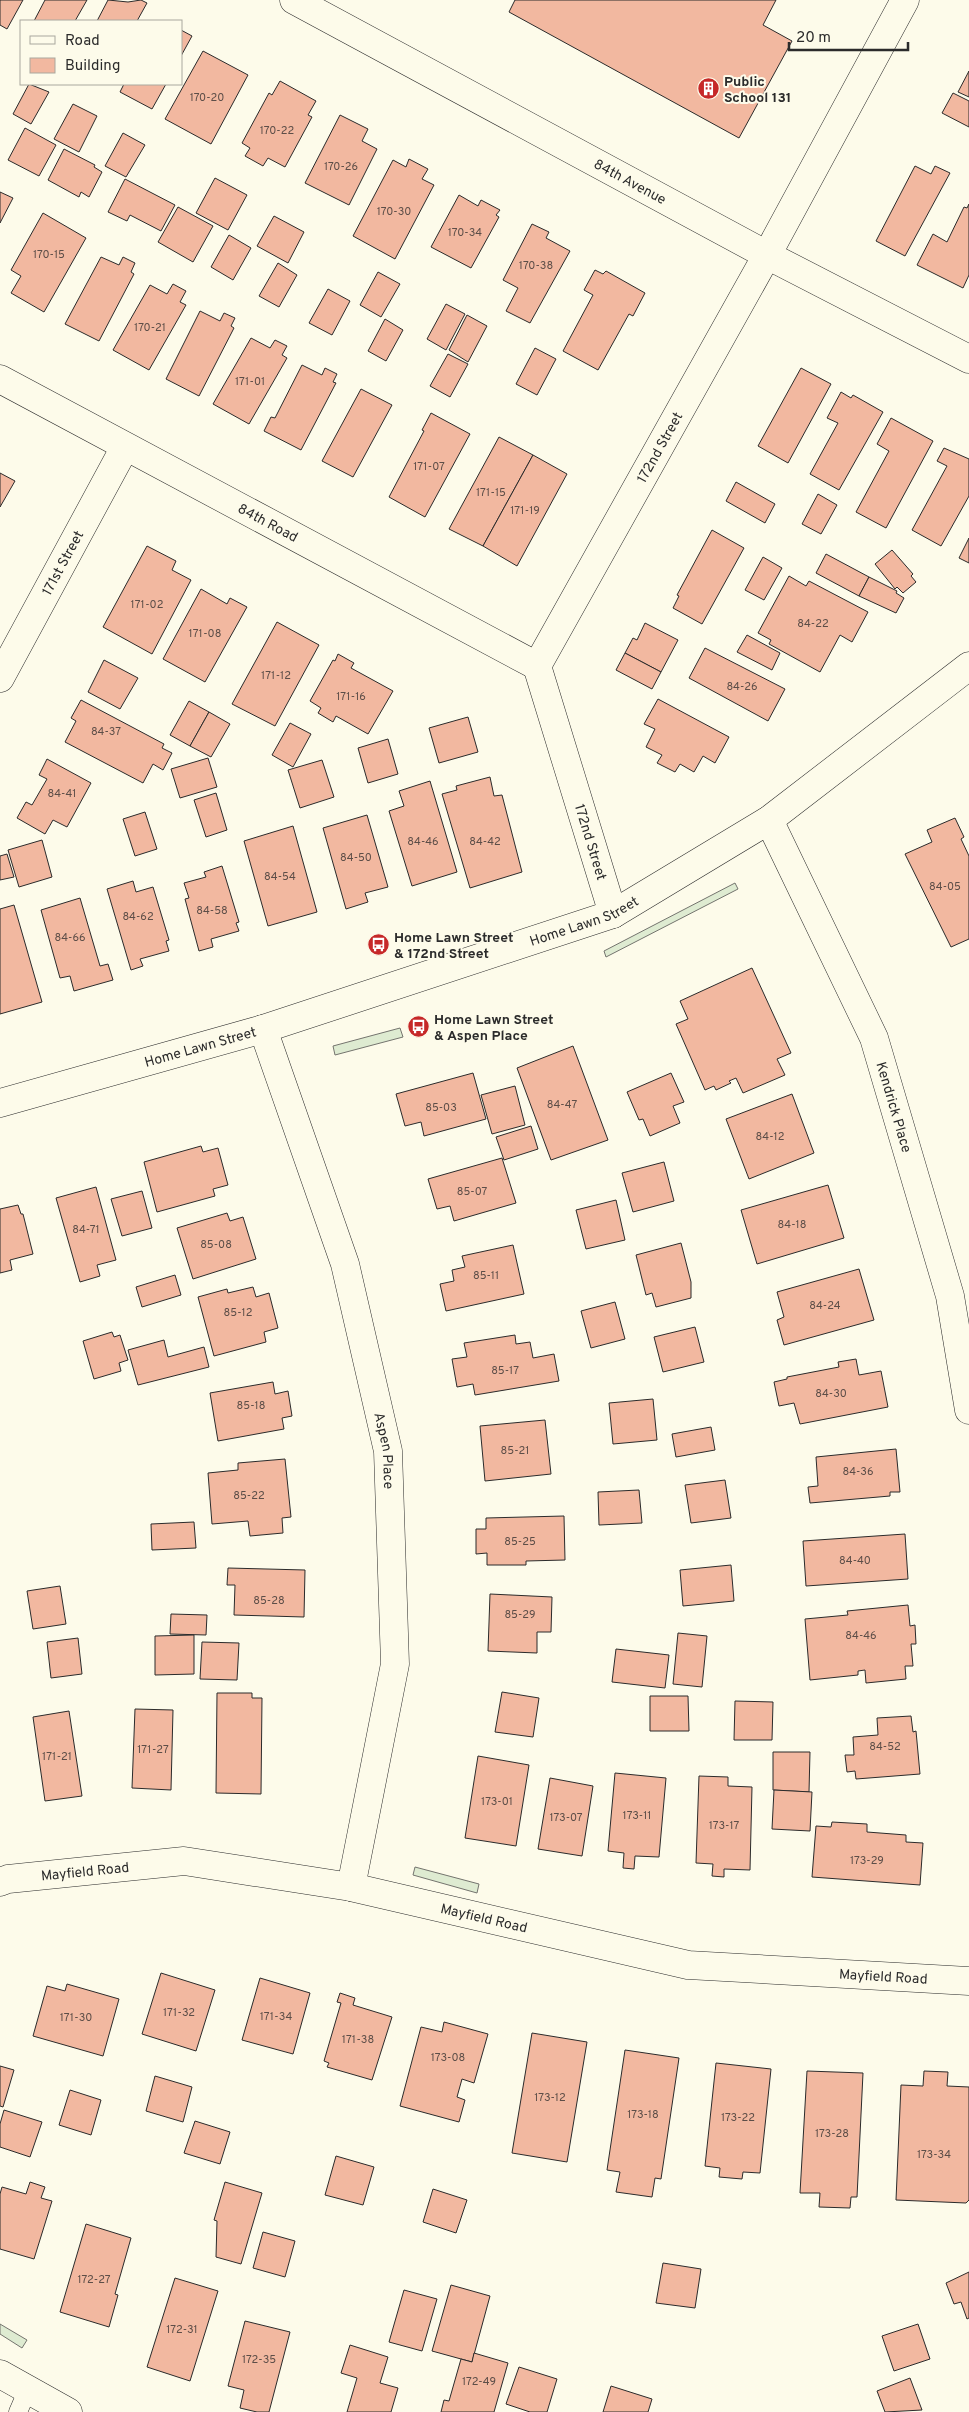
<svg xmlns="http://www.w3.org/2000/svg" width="969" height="2412" viewBox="0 0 969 2412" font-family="Overpass,sans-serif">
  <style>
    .green { fill: #deebd1; stroke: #74746e }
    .building { fill: #f2b8a0; stroke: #2b2b2b }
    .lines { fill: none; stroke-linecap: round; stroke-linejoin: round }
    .service-casing { stroke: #2b2b2b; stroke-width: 19 }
    .minor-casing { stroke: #2b2b2b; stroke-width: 29 }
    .service { stroke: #fdfbea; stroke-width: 18 }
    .minor { stroke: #fdfbea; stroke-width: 28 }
    .labels { text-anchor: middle; stroke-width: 4; stroke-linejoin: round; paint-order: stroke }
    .number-label { font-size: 11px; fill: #5d4e48 }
    .poi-label { font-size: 14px; font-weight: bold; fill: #2b2b2b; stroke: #fdfbea; text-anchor: start }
    .street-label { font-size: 14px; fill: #2b2b2b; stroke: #fdfbea }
  </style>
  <rect width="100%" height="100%" fill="#fdfbea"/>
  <g class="green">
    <polygon points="735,883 738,889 606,957 604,951"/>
    <polygon points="400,1028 403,1037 335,1055 333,1046"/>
    <polygon points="415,1867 479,1884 477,1893 413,1875"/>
    <polygon points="0,2324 27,2340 22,2348 0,2334"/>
  </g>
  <g class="building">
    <polygon points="0,0 23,0 7,29 0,25"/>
    <polygon points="45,0 87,0 75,21 34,21"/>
    <polygon points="108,0 128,2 141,0 147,3 137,21 97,21"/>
    <polygon points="515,0 776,0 763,25 792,41 739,138 509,12"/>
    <polygon points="181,30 192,36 181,56"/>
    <polygon points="203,51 248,75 211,144 165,119"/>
    <polygon points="969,71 969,97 958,92"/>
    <polygon points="280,81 316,101 308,115 312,117 285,167 268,158 263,166 245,156 250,148 242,143 269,93 272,95"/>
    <polygon points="29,84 49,92 31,124 13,114"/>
    <polygon points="124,84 166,84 152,109 120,92"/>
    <polygon points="953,93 969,101 969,127 942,113"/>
    <polygon points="73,104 97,116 79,152 54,139"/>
    <polygon points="340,115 368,129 362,141 377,149 349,205 305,183"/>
    <polygon points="25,128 56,145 39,176 8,160"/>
    <polygon points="123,133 145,145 126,177 105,166"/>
    <polygon points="64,149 95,165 94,167 102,172 89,197 81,192 79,197 48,180"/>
    <polygon points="409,159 428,169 422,179 434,185 395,259 353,236 393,160 406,167"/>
    <polygon points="915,166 931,174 935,166 950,173 905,256 876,241"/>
    <polygon points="215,178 247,195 228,230 196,213"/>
    <polygon points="125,179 175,205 161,231 130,215 127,221 108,212"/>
    <polygon points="0,192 13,198 0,223"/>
    <polygon points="459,195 478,206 481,200 500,210 496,215 499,217 471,268 431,247"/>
    <polygon points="969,204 969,275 963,288 917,265 933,234 947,242 964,207 967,208"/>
    <polygon points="178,207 213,226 193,262 158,242"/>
    <polygon points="43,213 86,238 44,312 11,293 21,276 11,270"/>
    <polygon points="274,216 304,232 288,263 257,246"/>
    <polygon points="532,224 549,232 546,238 570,251 530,323 506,311 518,288 503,280"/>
    <polygon points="229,235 251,248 233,280 211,267"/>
    <polygon points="101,257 119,265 123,257 135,263 131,272 134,274 99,341 65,324"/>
    <polygon points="278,263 297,275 279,307 259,296"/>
    <polygon points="595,270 603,274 606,271 645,293 633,316 629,314 598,370 563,351 593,295 584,290"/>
    <polygon points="378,272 400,284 381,317 360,305"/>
    <polygon points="173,284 186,291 180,302 186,305 149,370 113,350 150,285 167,294"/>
    <polygon points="328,289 350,301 332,335 309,323"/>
    <polygon points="446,304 465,314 446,350 427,339"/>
    <polygon points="200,311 220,321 224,313 235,318 231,326 234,328 199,396 166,379"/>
    <polygon points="467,315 487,326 468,362 449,350"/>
    <polygon points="385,319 403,330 386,361 368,351"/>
    <polygon points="251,338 270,348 275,340 287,346 282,355 287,358 249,424 213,404"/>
    <polygon points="535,348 556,359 537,395 516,384"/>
    <polygon points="448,354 468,364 450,397 430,386"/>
    <polygon points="302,365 322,375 325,368 337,374 333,382 336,383 301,450 264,431 271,417 275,418"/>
    <polygon points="801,368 831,384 788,463 758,446"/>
    <polygon points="361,389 392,405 353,477 322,461"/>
    <polygon points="841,392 851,398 853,395 883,412 839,490 810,474 838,423 827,418"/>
    <polygon points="431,413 470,434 425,517 389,497 424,431 422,430"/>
    <polygon points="891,418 933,441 886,528 856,512 889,451 877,444"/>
    <polygon points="499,437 533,455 483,546 449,529"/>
    <polygon points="944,448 969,459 969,496 941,546 912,530 947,466 937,461"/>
    <polygon points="533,455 567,474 517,566 483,546"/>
    <polygon points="0,473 15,481 0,507"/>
    <polygon points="736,482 775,504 765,523 726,501"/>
    <polygon points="818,494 837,505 821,534 802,524"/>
    <polygon points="712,530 744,548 702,624 673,608 679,596 677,595"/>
    <polygon points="969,538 969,563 959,558"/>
    <polygon points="147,546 176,561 172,570 191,580 152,654 103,627"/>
    <polygon points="892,550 913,574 911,576 916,582 903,593 897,587 895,589 875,564"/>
    <polygon points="826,554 869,577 859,596 816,573"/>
    <polygon points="763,557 782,568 764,600 745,590"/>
    <polygon points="789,576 806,586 809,581 868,612 852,642 840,635 820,672 769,644 771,640 758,633"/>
    <polygon points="869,577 897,591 896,593 904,598 896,613 859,596"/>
    <polygon points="201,589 227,604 230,598 247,607 205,682 163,659"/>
    <polygon points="277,622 319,645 275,726 232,704"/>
    <polygon points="645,623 678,640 661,672 625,653 633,638 637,640"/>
    <polygon points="747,635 780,653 772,670 737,652"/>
    <polygon points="705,648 785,689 768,721 689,678"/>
    <polygon points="625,653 661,672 652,689 616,670"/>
    <polygon points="338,654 354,663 351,668 393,691 368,734 336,716 333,722 318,713 321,708 310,701 333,660 335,661"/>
    <polygon points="104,660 138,678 120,709 88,692"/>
    <polygon points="658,699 729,737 715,763 703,756 694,772 680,764 675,772 657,763 662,755 646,747 655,729 644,724"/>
    <polygon points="81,700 164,744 162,748 172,753 163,770 153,764 143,783 65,742 76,721 71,718"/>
    <polygon points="189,701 209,712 190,746 170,735"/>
    <polygon points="209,712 230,724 211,757 190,746"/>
    <polygon points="468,717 478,752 439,763 429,728"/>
    <polygon points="290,723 311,734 293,767 272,755"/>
    <polygon points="388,739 398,774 368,783 358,748"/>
    <polygon points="208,758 217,787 180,798 171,769"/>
    <polygon points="47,759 91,783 67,827 53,820 45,834 17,818 26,802 32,805 47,779 39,775"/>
    <polygon points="322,760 334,797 300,808 288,770"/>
    <polygon points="490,777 494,796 502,795 522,872 470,888 442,794 457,790 456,786"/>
    <polygon points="430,781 457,872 412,886 389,811 404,806 399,791"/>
    <polygon points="216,793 227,830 206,837 194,800"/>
    <polygon points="145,812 157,849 135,856 123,819"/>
    <polygon points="367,815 388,887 365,893 368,902 346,909 323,828"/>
    <polygon points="955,818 964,837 961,839 969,856 969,939 951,947 905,854 932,842 927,830"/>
    <polygon points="293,826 317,912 268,926 244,841"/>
    <polygon points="42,840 52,877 19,887 8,850"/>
    <polygon points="7,854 14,877 0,880 0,856"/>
    <polygon points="222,866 239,922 236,923 239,931 211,939 213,947 199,951 185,899 189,898 184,883 206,877 204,872"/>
    <polygon points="133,881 136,892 153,887 169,940 166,941 169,951 140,959 143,966 131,970 107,889"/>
    <polygon points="80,898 100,966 108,964 113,980 74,991 70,976 60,978 41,910"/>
    <polygon points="14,905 42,1002 0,1014 0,909"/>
    <polygon points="752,968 791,1053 777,1059 785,1075 743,1093 736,1078 729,1081 731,1083 716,1090 714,1086 705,1090 676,1024 688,1019 680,1001"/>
    <polygon points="573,1046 608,1140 551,1160 517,1068"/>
    <polygon points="473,1073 486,1119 424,1136 421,1122 405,1126 396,1094"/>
    <polygon points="671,1073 684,1102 673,1106 680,1123 650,1136 643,1119 639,1120 627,1092"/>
    <polygon points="515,1086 525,1125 492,1134 481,1095"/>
    <polygon points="792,1094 814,1153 749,1179 726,1119"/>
    <polygon points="531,1126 538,1149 504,1160 496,1137"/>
    <polygon points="201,1146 203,1152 218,1148 228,1185 213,1189 215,1196 157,1212 144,1162"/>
    <polygon points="502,1158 516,1203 454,1221 450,1206 437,1209 428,1179"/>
    <polygon points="664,1162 674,1201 633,1212 622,1173"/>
    <polygon points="828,1185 844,1238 757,1264 741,1210"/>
    <polygon points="96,1187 116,1260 97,1265 100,1276 80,1282 56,1198"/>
    <polygon points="142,1191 152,1228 122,1236 111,1199"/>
    <polygon points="616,1200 625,1240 586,1249 576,1210"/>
    <polygon points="18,1205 21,1214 23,1214 33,1254 10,1260 12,1270 0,1273 0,1209"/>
    <polygon points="227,1213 230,1221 243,1217 256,1259 193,1279 177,1228"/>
    <polygon points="681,1243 691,1282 691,1298 656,1307 652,1293 646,1295 636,1255"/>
    <polygon points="513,1245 524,1294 446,1311 440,1284 454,1281 452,1270 465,1267 462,1256"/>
    <polygon points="859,1269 874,1320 784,1345 777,1320 784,1317 777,1292"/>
    <polygon points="175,1275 181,1295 142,1307 136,1287"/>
    <polygon points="253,1287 256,1297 269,1293 278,1328 264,1332 266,1342 214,1356 198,1297 227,1289 228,1293"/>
    <polygon points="615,1302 625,1339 591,1348 581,1311"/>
    <polygon points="695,1327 704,1362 663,1372 654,1337"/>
    <polygon points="112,1332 114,1337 120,1335 128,1360 119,1363 121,1371 94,1379 83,1341"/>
    <polygon points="515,1335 516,1344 530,1342 533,1358 554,1354 559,1381 475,1395 473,1384 457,1387 452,1359 467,1357 464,1343"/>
    <polygon points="164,1340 168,1357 204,1347 209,1367 138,1385 128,1350"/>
    <polygon points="856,1359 859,1375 881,1371 888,1407 800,1424 794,1403 779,1406 774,1382 787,1379 787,1377 839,1367 838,1362"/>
    <polygon points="273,1382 275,1394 288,1391 292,1416 282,1418 284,1429 218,1441 210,1393"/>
    <polygon points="653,1399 657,1440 613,1444 609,1403"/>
    <polygon points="545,1420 551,1474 485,1481 480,1426"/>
    <polygon points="711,1427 715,1450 676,1457 672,1434"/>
    <polygon points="896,1449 900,1492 890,1492 890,1496 810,1503 808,1487 818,1486 816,1457"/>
    <polygon points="285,1459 291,1517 282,1518 283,1533 250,1536 248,1521 212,1524 208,1473 238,1470 238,1463"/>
    <polygon points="725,1480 731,1518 691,1523 685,1485"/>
    <polygon points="639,1490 642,1523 599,1525 598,1492"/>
    <polygon points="564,1516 565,1560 526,1561 526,1565 487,1565 487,1553 476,1554 476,1529 486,1529 486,1518"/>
    <polygon points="194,1522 196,1548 152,1550 151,1524"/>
    <polygon points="905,1534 908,1579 806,1586 803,1541"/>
    <polygon points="731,1565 734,1601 683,1606 680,1570"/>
    <polygon points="228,1568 305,1570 304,1617 234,1615 235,1585 227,1585"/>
    <polygon points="60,1586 66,1624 33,1629 27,1591"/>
    <polygon points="490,1594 552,1597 551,1632 537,1632 537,1653 488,1651"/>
    <polygon points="908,1605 910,1626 915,1625 916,1644 911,1644 913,1666 905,1666 906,1679 866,1683 865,1670 858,1671 858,1675 810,1680 805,1619 848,1615 847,1611"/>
    <polygon points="171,1614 207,1615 206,1635 170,1634"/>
    <polygon points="678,1633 707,1636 702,1687 673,1684"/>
    <polygon points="194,1635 194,1674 155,1675 155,1636"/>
    <polygon points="78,1638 82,1674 51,1678 47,1642"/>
    <polygon points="202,1642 239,1643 237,1680 200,1679"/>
    <polygon points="616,1649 669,1655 665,1688 612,1682"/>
    <polygon points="502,1692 539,1698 533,1737 495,1732"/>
    <polygon points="217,1693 252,1693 252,1698 262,1698 261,1794 216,1793"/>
    <polygon points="650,1696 688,1696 689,1731 650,1731"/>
    <polygon points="735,1701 773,1702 772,1740 734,1740"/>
    <polygon points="135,1709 173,1710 171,1790 132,1788"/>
    <polygon points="69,1711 82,1796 45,1801 33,1717"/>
    <polygon points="911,1716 913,1732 916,1731 920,1774 856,1779 855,1771 847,1772 845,1755 854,1755 853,1737 878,1735 877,1718"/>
    <polygon points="773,1752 810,1752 809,1792 773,1790"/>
    <polygon points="478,1756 529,1765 516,1846 465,1838"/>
    <polygon points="615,1773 666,1778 659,1857 635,1856 634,1869 623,1868 624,1853 608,1851"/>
    <polygon points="699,1776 728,1777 728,1786 752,1787 750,1870 724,1869 724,1877 712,1876 713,1864 696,1863"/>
    <polygon points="550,1778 593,1786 582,1856 538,1849"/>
    <polygon points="774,1790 812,1792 810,1831 772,1829"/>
    <polygon points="832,1822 867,1824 867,1832 906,1835 906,1842 923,1843 920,1885 812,1877 816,1826 831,1827"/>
    <polygon points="161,1973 215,1990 196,2051 142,2034"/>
    <polygon points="260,1978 310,1993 293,2054 242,2040"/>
    <polygon points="67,1984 119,1999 103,2056 33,2036 47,1986 65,1991"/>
    <polygon points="340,1993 355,1998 353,2005 392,2017 372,2080 327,2067 329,2063 324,2061 341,2003 337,2002"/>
    <polygon points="444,2022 488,2034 474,2083 462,2079 457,2097 465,2100 459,2122 400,2106 421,2027 442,2032"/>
    <polygon points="532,2033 587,2042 567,2162 512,2153"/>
    <polygon points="625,2050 679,2058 661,2179 655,2178 652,2197 616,2192 620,2172 607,2170"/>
    <polygon points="716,2063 771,2069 760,2173 743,2172 742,2179 719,2177 720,2168 705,2166"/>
    <polygon points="0,2066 14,2070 3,2107 0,2106"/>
    <polygon points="807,2071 863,2073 857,2197 851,2197 850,2208 819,2207 820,2193 800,2193"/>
    <polygon points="924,2071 948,2072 947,2086 969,2087 969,2200 966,2203 896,2200 901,2085 923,2086"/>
    <polygon points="155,2076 192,2087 183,2122 146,2111"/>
    <polygon points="70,2090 101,2100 91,2135 59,2125"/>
    <polygon points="4,2110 42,2122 30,2157 0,2147 0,2124"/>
    <polygon points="195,2121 230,2132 220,2164 184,2153"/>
    <polygon points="336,2156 374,2167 363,2205 325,2195"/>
    <polygon points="30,2182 45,2187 41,2198 52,2201 34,2259 0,2249 0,2194 2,2187 26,2194"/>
    <polygon points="225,2182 262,2193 241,2264 216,2257 217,2221 214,2220"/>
    <polygon points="433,2189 467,2200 456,2233 423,2222"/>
    <polygon points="86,2224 131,2238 115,2294 118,2295 109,2327 60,2312"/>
    <polygon points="263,2232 295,2241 285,2277 253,2268"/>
    <polygon points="663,2263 701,2269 695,2308 656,2303"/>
    <polygon points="969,2272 969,2318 967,2319 961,2302 954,2304 946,2283"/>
    <polygon points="175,2278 218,2291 190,2381 147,2367"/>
    <polygon points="451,2285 490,2296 472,2362 432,2351"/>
    <polygon points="404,2290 437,2299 422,2351 389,2342"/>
    <polygon points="245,2321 290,2332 269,2412 257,2412 240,2408 244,2390 228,2386"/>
    <polygon points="918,2324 930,2359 894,2371 882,2336"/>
    <polygon points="350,2345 388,2357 380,2383 398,2388 391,2412 347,2412 357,2378 341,2373"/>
    <polygon points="474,2353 508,2363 494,2412 441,2412 444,2400 449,2401 461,2359 472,2362"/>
    <polygon points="519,2367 557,2379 547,2412 530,2412 506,2404"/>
    <polygon points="910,2378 922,2410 885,2412 877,2391"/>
    <polygon points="611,2386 652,2399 648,2412 603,2412"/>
  </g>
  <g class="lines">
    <defs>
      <polyline id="service" points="18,2412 28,2389"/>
      <g id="minor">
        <path id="s1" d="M294,0L767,255L969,359"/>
        <path id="s2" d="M0,379L537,666"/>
        <path id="s3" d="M0,678L125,447"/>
        <path id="s4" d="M769,820L874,1038L950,1296L969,1410"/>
        <path id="s5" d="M613,914L537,666L767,255L905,0"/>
        <path id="s6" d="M263,1029L345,1264L388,1451L395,1664L351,1887"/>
        <path id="s7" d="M0,1103L263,1029L613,914L769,820L969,666"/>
        <path id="s8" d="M0,1882L8,1879L184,1861L351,1887L688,1965L969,1981"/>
        <polyline points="0,2374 68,2412"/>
      </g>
    </defs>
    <use href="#service" class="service-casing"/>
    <use href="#minor" class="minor-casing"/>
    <use href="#service" class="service"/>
    <use href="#minor" class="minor"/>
  </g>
  <defs>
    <symbol id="building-disc" viewBox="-11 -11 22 22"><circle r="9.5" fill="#c62828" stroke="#fdfbea"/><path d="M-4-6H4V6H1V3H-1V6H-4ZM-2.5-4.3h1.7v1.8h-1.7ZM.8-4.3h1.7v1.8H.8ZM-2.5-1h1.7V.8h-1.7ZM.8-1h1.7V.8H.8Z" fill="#fff"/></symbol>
    <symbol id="bus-disc" viewBox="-11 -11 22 22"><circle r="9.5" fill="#c62828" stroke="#fdfbea"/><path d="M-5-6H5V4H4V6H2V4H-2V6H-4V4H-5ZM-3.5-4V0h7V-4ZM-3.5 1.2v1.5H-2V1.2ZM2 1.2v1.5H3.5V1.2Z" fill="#fff"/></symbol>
  </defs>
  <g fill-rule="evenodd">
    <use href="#building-disc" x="696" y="76" width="25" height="25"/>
    <use href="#bus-disc" x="366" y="932" width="25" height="25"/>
    <use href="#bus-disc" x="406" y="1014" width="25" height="25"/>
  </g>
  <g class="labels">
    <g class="number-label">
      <text x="207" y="101">170-20</text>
      <text x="277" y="134">170-22</text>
      <text x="341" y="170">170-26</text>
      <text x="394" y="215">170-30</text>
      <text x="465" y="236">170-34</text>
      <text x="49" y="258">170-15</text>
      <text x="536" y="269">170-38</text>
      <text x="150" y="331">170-21</text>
      <text x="250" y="385">171-01</text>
      <text x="429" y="470">171-07</text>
      <text x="491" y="496">171-15</text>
      <text x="525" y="514">171-19</text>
      <text x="147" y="608">171-02</text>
      <text x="813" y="627">84-22</text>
      <text x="205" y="637">171-08</text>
      <text x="276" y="679">171-12</text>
      <text x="742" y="690">84-26</text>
      <text x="351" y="700">171-16</text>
      <text x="106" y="735">84-37</text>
      <text x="62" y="797">84-41</text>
      <text x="423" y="845">84-46</text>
      <text x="485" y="845">84-42</text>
      <text x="356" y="861">84-50</text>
      <text x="280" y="880">84-54</text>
      <text x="945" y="890">84-05</text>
      <text x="212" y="914">84-58</text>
      <text x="138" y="920">84-62</text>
      <text x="70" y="941">84-66</text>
      <text x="562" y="1108">84-47</text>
      <text x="441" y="1111">85-03</text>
      <text x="770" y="1140">84-12</text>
      <text x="472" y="1195">85-07</text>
      <text x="792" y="1228">84-18</text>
      <text x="86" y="1233">84-71</text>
      <text x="216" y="1248">85-08</text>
      <text x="486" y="1279">85-11</text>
      <text x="825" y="1309">84-24</text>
      <text x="238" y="1316">85-12</text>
      <text x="505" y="1374">85-17</text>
      <text x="831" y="1397">84-30</text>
      <text x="251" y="1409">85-18</text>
      <text x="515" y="1454">85-21</text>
      <text x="858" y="1475">84-36</text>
      <text x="249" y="1499">85-22</text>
      <text x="520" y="1545">85-25</text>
      <text x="855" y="1564">84-40</text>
      <text x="269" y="1604">85-28</text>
      <text x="520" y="1618">85-29</text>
      <text x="861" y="1639">84-46</text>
      <text x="885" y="1750">84-52</text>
      <text x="153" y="1753">171-27</text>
      <text x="57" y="1760">171-21</text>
      <text x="497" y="1805">173-01</text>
      <text x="637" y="1819">173-11</text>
      <text x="566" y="1821">173-07</text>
      <text x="724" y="1829">173-17</text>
      <text x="867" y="1864">173-29</text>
      <text x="179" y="2016">171-32</text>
      <text x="276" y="2020">171-34</text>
      <text x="76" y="2021">171-30</text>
      <text x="358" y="2043">171-38</text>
      <text x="448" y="2061">173-08</text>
      <text x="550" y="2101">173-12</text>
      <text x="643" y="2118">173-18</text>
      <text x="738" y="2121">173-22</text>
      <text x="832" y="2137">173-28</text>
      <text x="934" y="2158">173-34</text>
      <text x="94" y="2283">172-27</text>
      <text x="182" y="2333">172-31</text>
      <text x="259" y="2363">172-35</text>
      <text x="479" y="2385">172-49</text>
    </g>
    <g class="poi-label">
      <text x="724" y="86">Public<tspan x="724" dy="16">School 131</tspan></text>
      <text x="394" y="942">Home Lawn Street<tspan x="394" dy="16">&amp; 172nd Street</tspan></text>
      <text x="434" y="1024">Home Lawn Street<tspan x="434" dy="16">&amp; Aspen Place</tspan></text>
    </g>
    <g class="street-label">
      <text dy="5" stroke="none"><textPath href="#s1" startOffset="382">84th Avenue</textPath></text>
      <text dy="5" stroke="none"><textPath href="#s5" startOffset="510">172nd Street</textPath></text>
      <text dy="5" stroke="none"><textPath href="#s2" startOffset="304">84th Road</textPath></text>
      <text dy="5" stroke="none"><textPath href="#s3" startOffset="131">171st Street</textPath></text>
      <text transform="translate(591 842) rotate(73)" y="5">172nd Street</text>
      <text dy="5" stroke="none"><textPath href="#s7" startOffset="612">Home Lawn Street</textPath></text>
      <text dy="5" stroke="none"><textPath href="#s7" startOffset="208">Home Lawn Street</textPath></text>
      <text dy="5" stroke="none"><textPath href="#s4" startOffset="314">Kendrick Place</textPath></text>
      <text dy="5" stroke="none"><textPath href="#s6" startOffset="440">Aspen Place</textPath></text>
      <text dy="5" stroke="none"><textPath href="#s8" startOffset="86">Mayfield Road</textPath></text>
      <text dy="5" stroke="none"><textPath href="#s8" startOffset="491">Mayfield Road</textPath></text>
      <text dy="5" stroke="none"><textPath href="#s8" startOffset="896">Mayfield Road</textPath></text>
    </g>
  </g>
  <rect x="20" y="20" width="162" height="65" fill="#fdfbea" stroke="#a9a89e"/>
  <rect x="30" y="36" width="25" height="8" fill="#fdfbea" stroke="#a9a89e"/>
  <text x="65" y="45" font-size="15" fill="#2b2b2b">Road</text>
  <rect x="30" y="58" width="25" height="15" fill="#f2b8a0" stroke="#a9a89e"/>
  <text x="65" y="70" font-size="15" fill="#2b2b2b">Building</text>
  <path d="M789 42v8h119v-8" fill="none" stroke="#2b2b2b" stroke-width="2.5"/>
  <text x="796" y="42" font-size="15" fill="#2b2b2b" stroke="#fdfbea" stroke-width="4" paint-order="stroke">20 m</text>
</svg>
